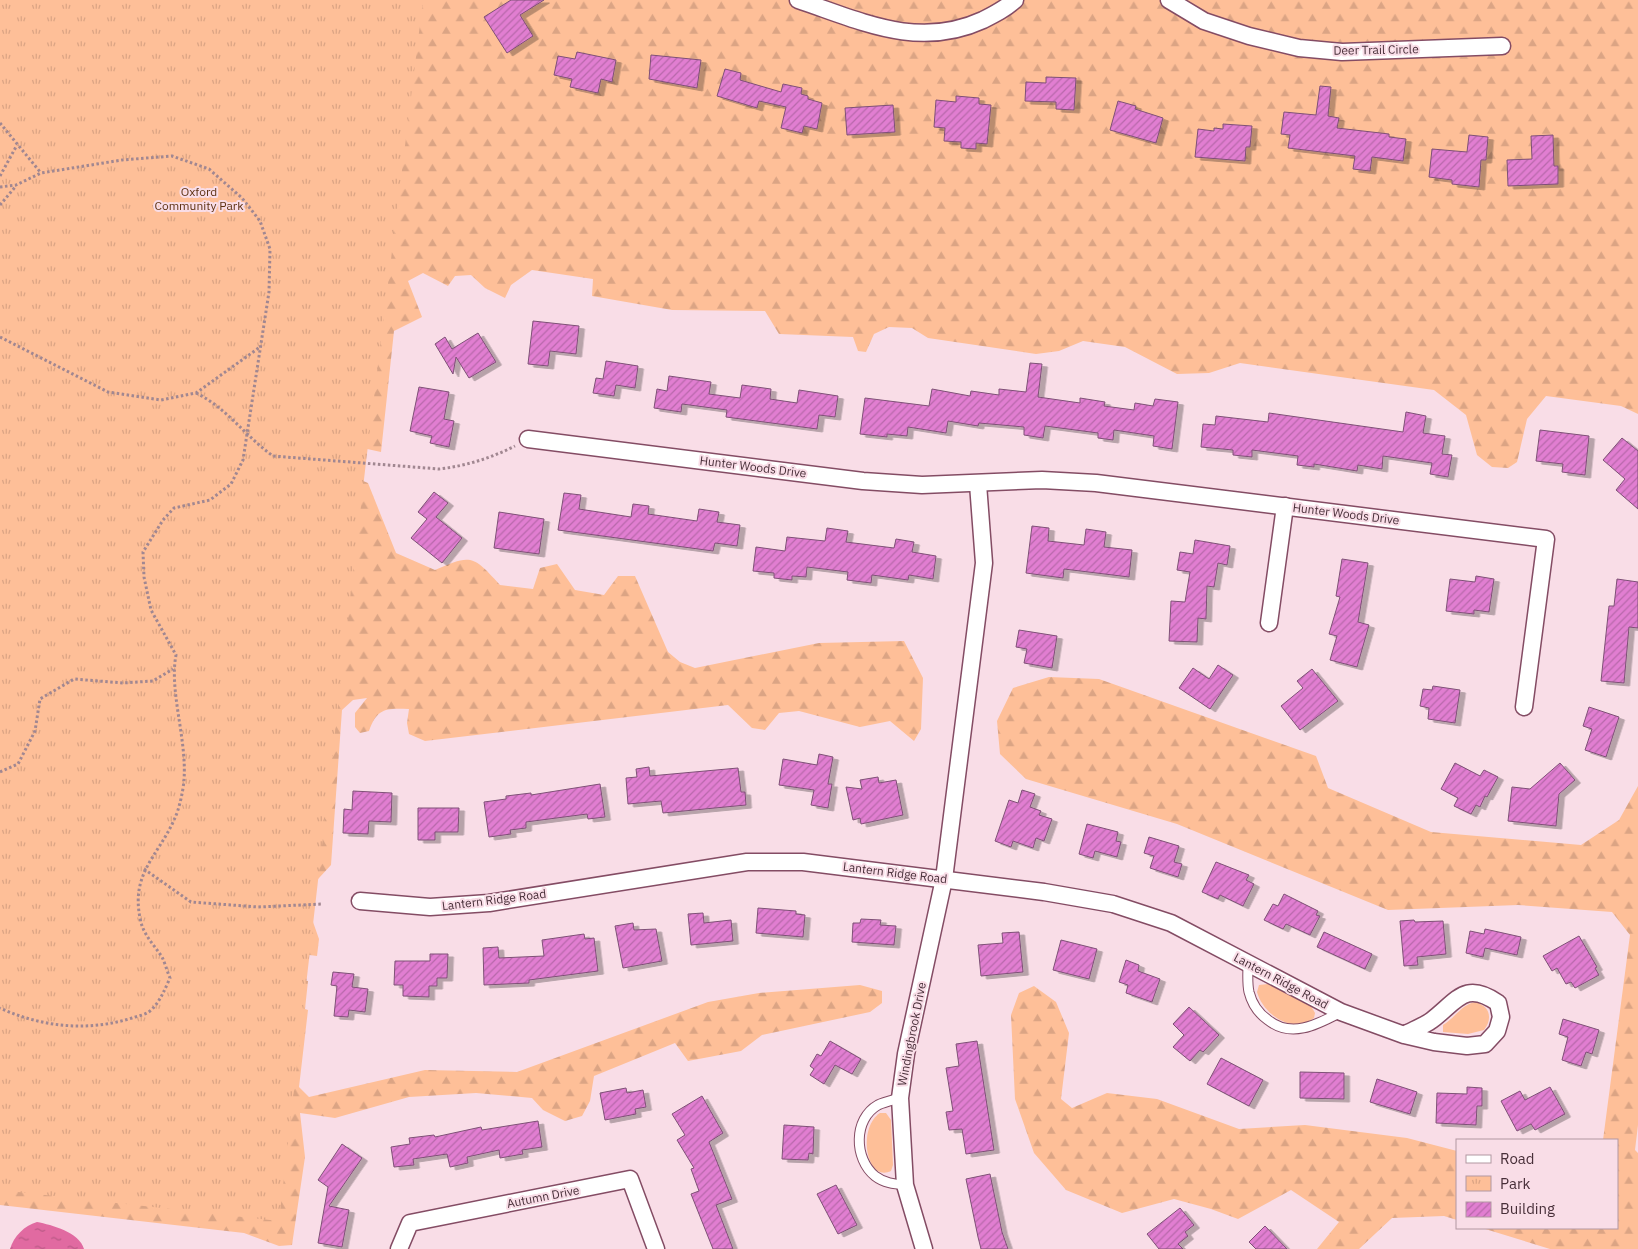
<svg xmlns="http://www.w3.org/2000/svg" width="1638" height="1249" viewBox="0 0 1638 1249" font-family="'IBM Plex Sans',sans-serif">
  <style>
    .grass { fill: #febf98 }
    .forest { fill: url(#forest-firs) }
    .park { fill: url(#park-tufts) }
    .water { fill: url(#water-ripples) }
    .building { fill: url(#building-hatch); stroke: #7e5076; filter: url(#shadow) }
    .lines { fill: none; stroke-linecap: round; stroke-linejoin: round }
    .lane-casing { stroke: #844c64; stroke-width: 11 }
    .street-casing { stroke: #844c64; stroke-width: 19 }
    .path { stroke: #a18791; stroke-width: 3; stroke-dasharray: 2.5 2.5; stroke-linecap: butt }
    .lane { stroke: #fff; stroke-width: 9 }
    .street { stroke: #fff; stroke-width: 16 }
    .labels { text-anchor: middle; stroke-width: 4; stroke-linejoin: round; paint-order: stroke }
    .street-label { font-size: 12px; fill: #482f39; stroke: #f9dde7 }
    .park-label { font-size: 12px; fill: #5c3112; stroke: #f9dde7 }
  </style>
  <defs>
    <pattern id="forest-firs" width="22" height="20" patternUnits="userSpaceOnUse" patternTransform="scale(1.25)"><rect width="22" height="20" fill="#febf98"/><path d="M5 1l3.5 6h-7zM16 11l3.5 6h-7z" fill="#dba484"/></pattern>
    <pattern id="park-tufts" width="24" height="20" patternUnits="userSpaceOnUse" patternTransform="scale(1.25)"><rect width="24" height="20" fill="#febf98"/><path d="M3 7l-1-3M5 7V3M7 7l1-3M15 17l-1-3M17 17v-4M19 17l1-3" fill="none" stroke="#dba484"/></pattern>
    <pattern id="water-ripples" width="26" height="14" patternUnits="userSpaceOnUse" patternTransform="scale(1.25)"><rect width="26" height="14" fill="#e16aa1"/><path d="M2 4q2-2 4 0t4 0M15 11q2-2 4 0t4 0" fill="none" stroke="#b85884"/></pattern>
    <pattern id="building-hatch" width="6" height="6" patternUnits="userSpaceOnUse" patternTransform="scale(1.25)"><rect width="6" height="6" fill="#e17ed1"/><path d="M-1 1l2-2M0 6l6-6M5 7l2-2" fill="none" stroke="#b868ab"/></pattern>
    <filter id="shadow"><feDropShadow dx="5.5" dy="3" stdDeviation="0" flood-color="#0004"/></filter>
  </defs>
  <rect width="100%" height="100%" fill="#f9dde7"/>
  <g class="grass">
    <path d="M1268,984L1311,1006L1315,1013L1314,1018C1292,1035 1263,1014 1257,992L1259,985Z"/>
    <path d="M1475,1002C1490,1006 1493,1018 1484,1030L1468,1034L1443,1032V1025C1455,1018 1461,1005 1475,1002Z"/>
    <path d="M880,1113H886L891,1120L893,1165L891,1171C866,1183 857,1128 880,1113Z"/>
  </g>
  <g class="forest">
    <polygon points="0,0 1638,0 1638,414 1621,406 1546,396 1527,419 1517,462 1508,468 1492,467 1477,455 1466,415 1434,390 1240,363 1209,373 1177,374 1125,347 1083,341 1059,351 1036,354 928,338 912,328 889,327 874,334 866,352 858,351 853,337 779,334 765,311 672,310 592,296 593,279 532,270 511,285 505,298 485,288 471,275 455,276 448,286 423,273 408,281 422,317 394,331 381,452 358,447"/>
    <path d="M0,438L351,476L368,483L396,553L435,570C471,554 473,555 500,585L533,589L540,568L557,564L575,590L604,595L618,576H635L668,652L680,662L695,668L819,643L904,641L923,678L921,729L914,741L890,721L860,727L799,711L779,713L765,730L752,728L728,705L425,741L409,734L407,723L409,709C386,708 377,708 369,731L360,733L355,727V713L367,698L353,700L342,710L331,865L307,891L306,902L319,939L317,956L302,954L299,980L308,981L305,1009L308,1010L299,1087L309,1097L425,1070L517,1072L708,1002L759,993L860,985L882,991V1003L870,1012L762,1035L741,1051L688,1061L675,1043L594,1076L590,1101L582,1116L565,1121L543,1110L532,1098L476,1093L409,1097L335,1118L300,1113L305,1157L292,1245L279,1246L244,1233L0,1205Z"/>
    <polygon points="1049,677 1099,679 1316,756 1328,788 1431,832 1581,845 1619,820 1638,786 1638,1125 1635,1150 1638,1153 1638,1249 1550,1249 1482,1228 1617,1228 1617,1140 1603,1140 1630,935 1612,912 1518,905 1388,910 1177,824 1026,779 1000,754 997,721 1013,688"/>
    <polygon points="1034,986 1056,1002 1069,1033 1061,1099 1072,1108 1107,1093 1157,1099 1239,1129 1305,1125 1407,1138 1457,1151 1457,1220 1444,1216 1392,1218 1359,1249 1317,1249 1339,1222 1291,1190 1238,1219 1211,1209 1174,1199 1122,1213 1066,1190 1034,1153 1015,1099 1011,1015 1019,993"/>
  </g>
  <polygon class="park" points="0,0 423,0 366,462 279,1221 0,1190"/>
  <path class="water" d="M37,1222C52,1225 79,1232 84,1249H10C14,1236 24,1226 37,1222Z"/>
  <g class="building">
    <polygon points="511,0 544,0 520,15 533,36 507,53 484,17"/>
    <polygon points="577,52 616,60 612,82 601,79 598,93 570,87 572,79 554,75 558,56 575,59"/>
    <polygon points="651,55 701,60 697,88 649,79"/>
    <polygon points="725,69 741,73 740,80 781,92 783,84 802,88 801,94 808,96 808,99 822,103 817,129 804,126 802,133 781,128 786,107 759,101 757,108 717,96"/>
    <polygon points="1046,77 1076,78 1074,110 1056,109 1056,102 1025,101 1026,82 1046,83"/>
    <polygon points="1320,86 1331,87 1328,116 1339,118 1337,128 1389,134 1389,137 1406,139 1403,161 1372,157 1370,171 1353,169 1355,156 1288,148 1290,135 1281,134 1284,112 1316,115"/>
    <polygon points="956,96 979,98 979,104 991,105 987,144 976,143 976,149 961,148 961,142 944,141 945,128 934,127 936,100 956,102"/>
    <polygon points="1118,101 1136,106 1135,109 1163,118 1156,143 1110,130"/>
    <polygon points="893,105 895,132 847,135 845,108"/>
    <polygon points="1223,124 1252,126 1250,147 1246,147 1245,161 1195,157 1198,129 1214,131 1214,128 1223,129"/>
    <polygon points="1469,135 1488,137 1486,160 1481,160 1479,187 1452,184 1452,180 1429,177 1432,149 1467,152"/>
    <polygon points="1553,135 1554,166 1558,166 1558,184 1508,186 1507,160 1532,159 1531,136"/>
    <polygon points="533,321 579,326 576,354 550,351 548,366 528,364"/>
    <polygon points="478,333 496,362 469,378 456,357 453,374 435,344 445,337 452,349"/>
    <polygon points="606,361 638,366 635,388 616,385 614,396 593,393 596,378 603,379"/>
    <polygon points="1030,363 1042,364 1038,397 1080,403 1080,398 1105,402 1104,406 1134,410 1135,403 1153,406 1155,399 1178,402 1172,449 1153,446 1154,436 1114,430 1113,440 1098,438 1098,433 1045,426 1043,438 1024,435 1024,427 979,423 978,426 948,421 946,433 908,427 907,436 887,434 887,437 860,434 865,398 929,406 932,389 970,396 971,391 999,395 999,389 1026,392"/>
    <polygon points="669,376 711,382 709,394 740,398 742,385 771,389 770,399 797,403 799,390 838,396 835,417 819,415 817,429 726,417 727,410 682,404 681,412 654,408 657,389 667,391"/>
    <polygon points="419,387 449,392 444,419 454,421 449,447 430,443 432,436 410,431"/>
    <polygon points="1406,412 1426,416 1423,433 1445,436 1442,454 1452,455 1448,477 1430,474 1432,463 1383,456 1382,469 1358,465 1357,471 1314,464 1314,467 1297,465 1298,456 1252,450 1252,457 1233,455 1233,450 1201,447 1203,424 1215,425 1216,416 1268,422 1269,413 1403,432"/>
    <polygon points="1540,430 1589,436 1585,475 1562,472 1563,464 1536,461"/>
    <polygon points="1622,438 1638,451 1638,509 1616,490 1625,479 1603,460"/>
    <polygon points="434,492 448,503 436,517 462,538 442,563 411,538 427,519 418,512"/>
    <polygon points="564,493 581,495 579,509 631,517 633,504 649,506 648,514 697,521 699,509 719,512 717,522 740,525 737,546 715,543 713,551 558,530"/>
    <polygon points="499,512 544,519 539,554 494,548"/>
    <polygon points="1032,526 1049,528 1048,541 1084,545 1086,529 1106,532 1104,547 1132,550 1129,577 1064,569 1063,578 1026,573"/>
    <polygon points="827,528 848,531 846,542 894,548 896,539 914,542 912,552 936,556 933,579 909,575 908,580 872,575 871,583 847,580 848,572 807,567 806,577 792,576 792,580 774,578 774,573 753,571 756,547 785,551 787,537 825,541"/>
    <polygon points="1195,540 1230,546 1227,565 1218,563 1214,587 1207,586 1206,619 1198,618 1197,642 1169,641 1171,601 1185,602 1190,572 1177,570 1180,552 1193,554"/>
    <polygon points="1342,559 1368,563 1358,622 1369,625 1357,667 1330,660 1337,636 1329,634 1340,597 1336,596"/>
    <polygon points="1476,576 1494,579 1489,612 1474,610 1474,614 1446,611 1450,579 1475,582"/>
    <polygon points="1617,579 1638,582 1638,628 1629,627 1624,683 1601,681 1609,606 1614,606"/>
    <polygon points="1019,630 1057,636 1052,668 1024,663 1027,649 1016,647"/>
    <polygon points="1218,665 1233,675 1210,709 1179,688 1193,668 1209,679"/>
    <polygon points="1312,669 1338,701 1300,730 1281,706 1303,688 1297,681"/>
    <polygon points="1433,686 1460,690 1455,723 1428,719 1429,708 1420,706 1423,689 1432,690"/>
    <polygon points="1589,707 1619,717 1606,757 1585,750 1592,729 1583,726"/>
    <polygon points="819,754 833,757 828,784 832,784 828,808 811,805 814,790 779,785 783,759 817,765"/>
    <polygon points="1455,763 1480,776 1484,770 1498,777 1487,797 1485,796 1480,807 1476,805 1471,814 1454,806 1458,798 1441,789"/>
    <polygon points="1560,763 1575,780 1559,794 1556,826 1508,821 1512,787 1530,789"/>
    <polygon points="649,767 650,776 738,768 741,792 745,792 746,805 663,813 661,801 628,804 626,778 637,777 636,769"/>
    <polygon points="878,777 879,783 896,780 903,815 861,824 860,818 853,820 846,787 862,789 860,780"/>
    <polygon points="600,784 605,817 588,819 587,814 526,822 526,828 510,830 511,834 489,837 484,802 506,799 506,796 531,793 531,795"/>
    <polygon points="1022,790 1035,794 1030,807 1041,811 1039,815 1052,819 1044,841 1036,838 1033,848 1013,841 1011,847 995,841 1009,800 1018,803"/>
    <polygon points="353,791 392,793 391,822 369,821 368,834 343,833 344,809 352,810"/>
    <polygon points="418,808 459,808 458,832 435,832 435,840 418,840"/>
    <polygon points="1087,824 1118,832 1116,841 1121,842 1117,857 1095,851 1093,858 1079,854"/>
    <polygon points="1149,837 1179,846 1174,862 1182,864 1178,877 1150,868 1154,856 1144,853"/>
    <polygon points="1216,862 1249,875 1246,880 1254,884 1243,906 1220,895 1218,899 1202,892"/>
    <polygon points="1284,894 1318,911 1316,915 1320,916 1310,935 1286,924 1283,929 1264,920 1273,904 1278,906"/>
    <polygon points="758,908 796,911 796,914 805,915 803,937 756,933"/>
    <polygon points="703,913 704,923 731,920 733,941 691,945 688,914"/>
    <polygon points="861,919 881,920 880,925 896,926 894,945 852,942 853,923 860,923"/>
    <polygon points="1414,920 1415,922 1443,921 1446,954 1417,957 1418,965 1404,966 1400,921"/>
    <polygon points="633,923 634,930 656,929 662,961 623,968 615,926"/>
    <polygon points="1485,929 1521,937 1517,955 1485,948 1483,957 1466,953 1470,931 1484,934"/>
    <polygon points="1019,932 1023,972 981,976 978,945 1003,943 1002,933"/>
    <polygon points="1324,932 1372,954 1365,969 1317,947"/>
    <polygon points="584,934 585,939 594,938 598,971 529,980 529,983 484,985 483,948 498,947 499,958 544,956 542,940"/>
    <polygon points="1579,936 1597,967 1595,968 1599,975 1575,988 1571,982 1566,984 1557,968 1552,971 1543,956"/>
    <polygon points="1061,940 1097,949 1089,979 1053,970"/>
    <polygon points="430,954 448,954 447,978 437,978 437,986 429,986 429,997 403,996 403,985 394,985 395,961 430,961"/>
    <polygon points="1126,960 1139,965 1138,971 1160,979 1152,1002 1126,993 1128,985 1119,982"/>
    <polygon points="333,972 354,974 352,987 368,989 365,1012 349,1010 348,1017 334,1016 337,986 331,985"/>
    <polygon points="1189,1007 1219,1035 1203,1052 1200,1050 1190,1061 1173,1047 1184,1035 1173,1024"/>
    <polygon points="1563,1019 1599,1030 1592,1054 1586,1052 1581,1066 1562,1060 1568,1037 1559,1034"/>
    <polygon points="830,1041 861,1059 852,1074 835,1065 824,1084 810,1075 814,1069 810,1066 817,1054 821,1056"/>
    <polygon points="977,1041 994,1150 966,1154 962,1129 949,1130 946,1112 953,1111 946,1068 959,1066 956,1044"/>
    <polygon points="1221,1058 1263,1080 1249,1106 1207,1084"/>
    <polygon points="1300,1072 1344,1073 1344,1099 1300,1098"/>
    <polygon points="1377,1079 1417,1092 1410,1114 1370,1102"/>
    <polygon points="1467,1087 1482,1088 1482,1106 1477,1106 1476,1125 1436,1123 1437,1093 1467,1094"/>
    <polygon points="1550,1087 1565,1114 1535,1130 1531,1124 1517,1131 1501,1101 1520,1091 1525,1100"/>
    <polygon points="626,1088 627,1093 643,1090 646,1107 635,1109 636,1114 605,1120 600,1093"/>
    <polygon points="702,1096 723,1133 709,1142 732,1199 716,1205 733,1249 713,1249 691,1194 699,1191 691,1169 694,1168 677,1140 685,1135 672,1114"/>
    <polygon points="538,1121 542,1147 522,1150 523,1154 500,1158 499,1150 467,1157 468,1163 450,1167 447,1154 413,1159 414,1165 394,1167 391,1147 410,1144 409,1138 434,1135 435,1137 481,1127 482,1130"/>
    <polygon points="784,1125 814,1127 813,1154 809,1153 808,1160 782,1159"/>
    <polygon points="342,1144 362,1158 329,1206 349,1210 342,1247 318,1243 328,1187 318,1180"/>
    <polygon points="990,1174 1002,1232 1008,1249 981,1249 978,1237 966,1179"/>
    <polygon points="836,1185 857,1225 838,1234 817,1194"/>
    <polygon points="1180,1208 1194,1225 1185,1232 1188,1236 1178,1244 1183,1249 1159,1249 1147,1234"/>
    <polygon points="1265,1226 1287,1249 1256,1249 1249,1242"/>
  </g>
  <g class="lines">
    <defs>
      <g id="lane">
        <path d="M1248,964C1248,973 1247,983 1249,992C1252,1004 1258,1013 1268,1020C1292,1039 1318,1024 1341,1012"/>
        <path d="M900,1098C893,1100 884,1102 878,1105C853,1119 854,1159 875,1176C884,1183 894,1184 905,1185"/>
      </g>
      <g id="street">
        <path d="M798,0C861,21 918,50 983,20C995,14 1005,9 1015,0"/>
        <polyline points="1169,0 1204,21 1249,36 1299,48 1342,52 1502,46"/>
        <polyline points="528,439 863,481 922,485 1042,480 1096,483 1546,539 1524,707"/>
        <polyline points="1269,623 1285,506"/>
        <path d="M360,901L430,907L489,903L747,862H803L1044,892L1113,904L1171,923L1341,1012L1404,1035L1434,1042L1467,1046L1485,1044L1497,1031L1501,1017L1498,1003C1465,980 1457,1001 1432,1020C1424,1026 1413,1030 1404,1035"/>
        <polyline points="399,1249 410,1223 630,1179 656,1249"/>
        <polyline points="924,1249 905,1185 900,1098 906,1054 944,879 984,563 978,484"/>
      </g>
    </defs>
    <use href="#lane" class="lane-casing"/>
    <use href="#street" class="street-casing"/>
    <g class="path">
      <polyline points="0,123 41,173"/>
      <polyline points="0,176 17,145"/>
      <path d="M0,187L16,185L41,173L122,160L172,156L209,169L242,198L260,221L270,249L269,292L243,460L231,484L210,500L174,508L163,520L143,552L144,577L151,610L176,655C169,691 187,739 184,780C183,792 179,810 174,820C158,856 131,873 140,918C143,935 153,943 162,957C165,963 167,971 170,978C164,991 160,1002 150,1011C145,1015 138,1016 132,1018C88,1032 41,1027 0,1008"/>
      <polyline points="0,205 16,186"/>
      <polyline points="0,337 108,392 161,400 196,393 260,347"/>
      <path d="M196,393C227,408 245,436 273,456L439,469C466,466 491,458 515,446"/>
      <polyline points="0,772 18,764 35,731 40,699 74,679 123,683 153,681 173,669"/>
      <polyline points="144,869 191,902 258,907 323,904"/>
    </g>
    <use href="#lane" class="lane"/>
    <use href="#street" class="street"/>
  </g>
  <g class="labels">
    <g class="street-label">
      <text transform="translate(1376 50) rotate(-1)" y="4">Deer Trail Circle</text>
      <text transform="translate(753 467) rotate(7)" y="4">Hunter Woods Drive</text>
      <text transform="translate(1346 514) rotate(7)" y="4">Hunter Woods Drive</text>
      <text transform="translate(895 873) rotate(7)" y="4">Lantern Ridge Road</text>
      <text transform="translate(494 900) rotate(-7)" y="4">Lantern Ridge Road</text>
      <text transform="translate(1281 981) rotate(28)" y="4">Lantern Ridge Road</text>
      <text transform="translate(912 1034) rotate(-79)" y="4">Windingbrook Drive</text>
      <text transform="translate(543 1197) rotate(-11)" y="4">Autumn Drive</text>
    </g>
    <g class="park-label">
      <text x="199" y="196">Oxford<tspan x="199" dy="14">Community Park</tspan></text>
    </g>
  </g>
  <rect x="1456" y="1139" width="162" height="90" fill="#f9dde7" stroke="#b297a1"/>
  <rect x="1466" y="1155" width="25" height="8" fill="#ffffff" stroke="#b297a1"/>
  <text x="1500" y="1164" font-size="15" fill="#482f39">Road</text>
  <rect x="1466" y="1176" width="25" height="15" fill="url(#park-tufts)" stroke="#b297a1"/>
  <text x="1500" y="1189" font-size="15" fill="#482f39">Park</text>
  <rect x="1466" y="1202" width="25" height="15" fill="url(#building-hatch)" stroke="#b297a1"/>
  <text x="1500" y="1214" font-size="15" fill="#482f39">Building</text>
</svg>
